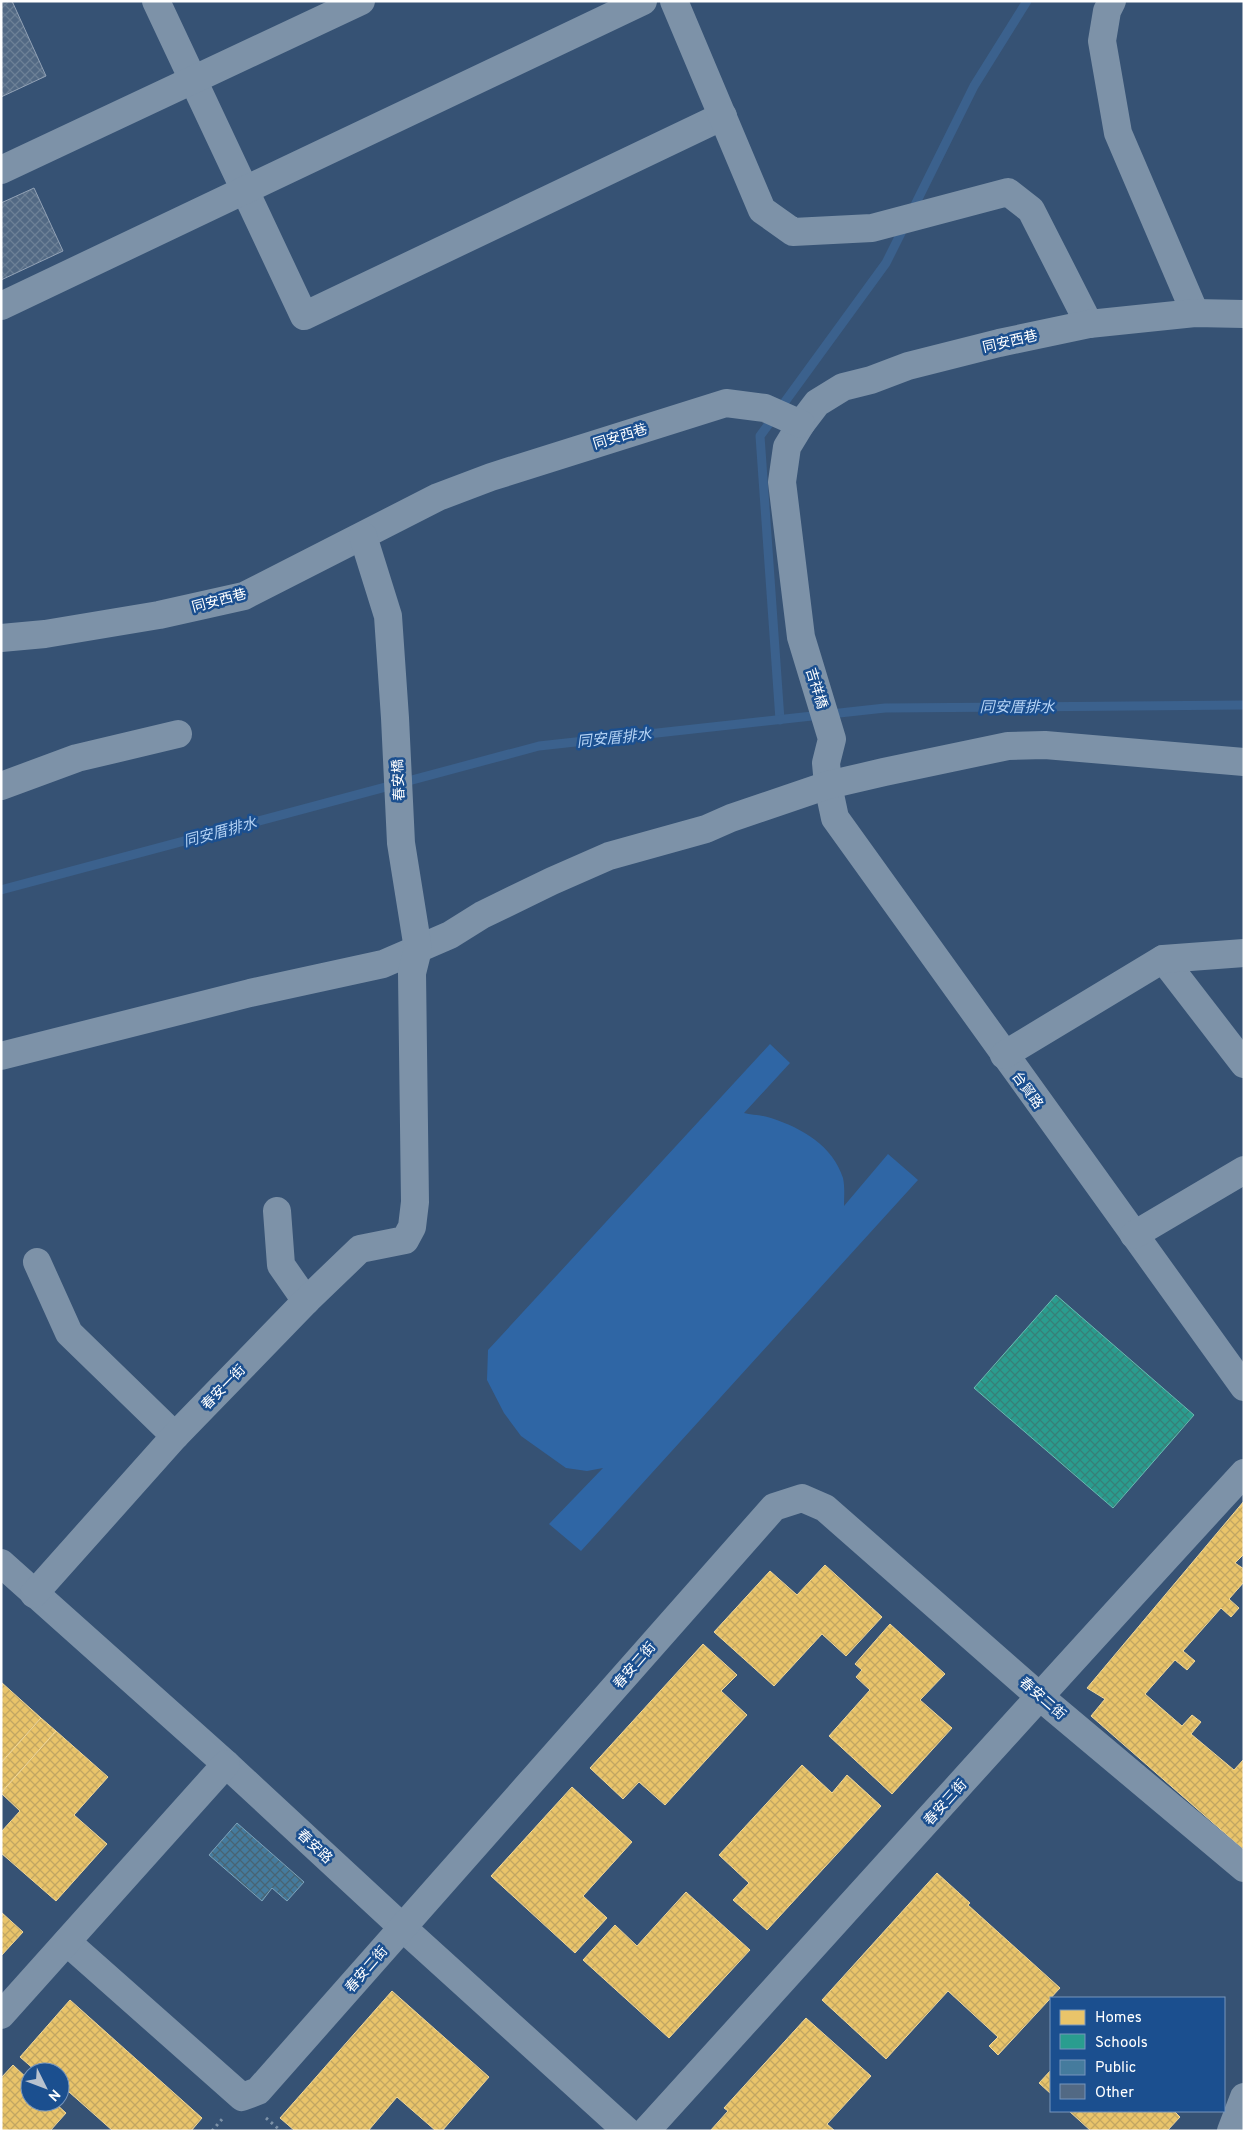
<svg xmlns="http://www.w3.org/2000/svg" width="1245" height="2132" viewBox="0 0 1245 2132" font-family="Overpass,'Noto Sans TC',sans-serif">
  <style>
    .green { fill: #2f66a5 }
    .homes { fill: url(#homes-cross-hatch); stroke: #f0d697 }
    .schools { fill: url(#schools-cross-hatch); stroke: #6abab1 }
    .public { fill: url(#public-cross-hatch); stroke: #7da3ba }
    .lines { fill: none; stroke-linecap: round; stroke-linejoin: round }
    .stream { stroke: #3b618d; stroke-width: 9 }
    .building { fill: url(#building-cross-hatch); stroke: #92a2b6 }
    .path { stroke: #7d92a8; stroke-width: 3; stroke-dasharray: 2.5 4; stroke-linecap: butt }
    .minor { stroke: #7d92a8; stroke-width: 28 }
    .labels { text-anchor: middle; stroke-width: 5; stroke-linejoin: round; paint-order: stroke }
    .street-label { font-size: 14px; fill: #fff; stroke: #1b4f8f }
    .water-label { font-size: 15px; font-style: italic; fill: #b5d3f5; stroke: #1b4f8f }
  </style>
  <defs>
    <pattern id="homes-cross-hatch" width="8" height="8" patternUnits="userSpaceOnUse" patternTransform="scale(1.25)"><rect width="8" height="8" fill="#e9c46a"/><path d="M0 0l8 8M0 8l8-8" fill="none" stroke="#c2a662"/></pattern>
    <pattern id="schools-cross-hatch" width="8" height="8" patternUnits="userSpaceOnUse" patternTransform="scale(1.25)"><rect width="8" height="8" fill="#2a9d8f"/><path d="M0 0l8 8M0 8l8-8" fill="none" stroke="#368178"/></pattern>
    <pattern id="public-cross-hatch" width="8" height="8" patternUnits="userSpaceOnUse" patternTransform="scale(1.25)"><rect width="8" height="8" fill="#457b9d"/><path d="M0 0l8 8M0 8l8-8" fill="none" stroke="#486474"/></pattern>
    <pattern id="building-cross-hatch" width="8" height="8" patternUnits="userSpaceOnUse" patternTransform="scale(1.25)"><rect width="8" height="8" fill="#526984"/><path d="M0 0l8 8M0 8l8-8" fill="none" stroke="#6c8096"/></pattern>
  </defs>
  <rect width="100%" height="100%" fill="#365274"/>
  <path class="green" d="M770,1044L790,1063L744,1113C752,1115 762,1115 771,1118C802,1128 833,1146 843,1178C845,1187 844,1197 844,1206L888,1154L918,1180L581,1551L549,1524L603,1468L587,1471L566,1468L521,1436L504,1413L487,1380L488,1350Z"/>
  <g class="homes">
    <polygon points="1244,1501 1244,1554 1235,1563 1244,1569 1244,1582 1229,1599 1239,1608 1231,1617 1221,1608 1183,1651 1195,1661 1187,1670 1175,1660 1145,1694 1182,1726 1192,1715 1201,1722 1191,1734 1234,1770 1244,1759 1244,1850 1091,1716 1105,1699 1087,1688"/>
    <polygon points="825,1565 882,1617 846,1656 822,1634 774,1686 714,1632 770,1571 797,1595"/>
    <polygon points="890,1624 945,1674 920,1700 952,1728 892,1794 829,1736 870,1690 856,1677 862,1670 855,1664"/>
    <polygon points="703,1644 737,1675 721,1691 747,1715 665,1805 639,1782 623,1799 590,1768"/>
    <polygon points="1,1682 41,1718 1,1763"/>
    <polygon points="41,1718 56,1731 1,1793 1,1763"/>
    <polygon points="56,1731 108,1777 74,1815 107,1844 56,1901 1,1853 1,1832 20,1811 1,1793"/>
    <polygon points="802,1765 832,1793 847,1775 881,1806 767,1930 733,1900 749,1883 719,1855"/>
    <polygon points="572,1787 632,1842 583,1896 607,1918 575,1953 491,1876"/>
    <polygon points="937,1873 970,1903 968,1905 1060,1988 998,2055 989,2046 998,2037 948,1991 886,2059 822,2000"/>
    <polygon points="686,1892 750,1950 669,2038 583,1960 615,1925 637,1946"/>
    <polygon points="1,1912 23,1932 1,1956"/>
    <polygon points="392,1991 489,2077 442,2131 436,2131 397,2097 368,2131 295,2131 280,2118"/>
    <polygon points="70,2000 202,2118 191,2131 113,2131 60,2084 60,2072 46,2072 40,2066 36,2071 20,2057"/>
    <polygon points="806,2018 871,2076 827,2124 835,2131 710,2131 728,2111 724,2108"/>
    <polygon points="13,2065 30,2081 30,2102 54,2102 66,2113 50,2131 1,2131 1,2078"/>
    <polygon points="1051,2070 1051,2094 1039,2083"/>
    <polygon points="1069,2111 1174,2111 1180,2117 1167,2131 1091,2131"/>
  </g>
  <polygon class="schools" points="1056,1295 1194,1415 1113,1508 974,1388"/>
  <polygon class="public" points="237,1823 304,1882 287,1901 272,1888 262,1901 209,1855"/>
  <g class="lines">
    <g class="stream">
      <polyline points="912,211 974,86 1027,1"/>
      <polyline points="780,720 760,436 886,263 905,225"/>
      <polyline points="1,890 539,746 885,708 1244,705"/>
    </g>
  </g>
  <g class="building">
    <polygon points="12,1 46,76 1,97 1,2"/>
    <polygon points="34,188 63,251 1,280 1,203"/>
  </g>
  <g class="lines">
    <g class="path">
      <polyline points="266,2118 281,2131"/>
      <polyline points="212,2131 223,2118"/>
    </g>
    <g class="minor">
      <polyline points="156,1 304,316 723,116"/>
      <polyline points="674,1 762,210 793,232 872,228 1008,192 1031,210 1089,324"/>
      <polyline points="1112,1 1107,11 1102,41 1118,133 1195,313"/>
      <polyline points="1,170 361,1"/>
      <polyline points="1,306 643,1"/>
      <polyline points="1244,314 1195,313 1089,324 999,343 908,366 871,380 843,387 817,403 801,424 787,447 782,482 801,637 832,739 826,763 828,785 835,818 1244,1387"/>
      <polyline points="1,638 45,634 159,615 244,596 438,497 491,477 726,403 765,408 801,424"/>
      <polyline points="1,786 77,758 178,734"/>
      <polyline points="1163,959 1244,1064"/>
      <polyline points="1004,1055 1163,959 1244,953"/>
      <polyline points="1,1056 250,993 383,964 450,935 482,915 552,881 609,856 706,829 731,818 828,785 884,772 1008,746 1045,745 1244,762"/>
      <polyline points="277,1211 281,1265 306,1301"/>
      <polyline points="1134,1235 1244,1170"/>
      <polyline points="37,1262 69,1333 175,1436"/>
      <polyline points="1,1563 226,1764 402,1927 627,2131"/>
      <polyline points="34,1594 175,1436 306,1301 360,1249 405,1240 412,1227 415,1202 412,973 418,949 401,843 395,718 388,616 363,536"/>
      <polyline points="67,1942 242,2097 258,2091 774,1507 802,1498 825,1508 1039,1696 1244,1868"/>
      <polyline points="1,2015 226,1764"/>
      <path d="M646,2131C845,1912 1043,1691 1244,1473"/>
      <polyline points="1231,2131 1244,2097"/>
    </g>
  </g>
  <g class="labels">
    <g class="street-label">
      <text transform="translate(1010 341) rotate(-13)" y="5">同安西巷</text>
      <text transform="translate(620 436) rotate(-17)" y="5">同安西巷</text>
      <text transform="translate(219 600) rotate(-15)" y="5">同安西巷</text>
      <text transform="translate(817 688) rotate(73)" y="5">吉祥橋</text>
      <text transform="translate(398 780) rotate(-93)" y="5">春安橋</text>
      <text transform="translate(1028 1090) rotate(54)" y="5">台貿路</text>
      <text transform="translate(223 1387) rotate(-46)" y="5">春安一街</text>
      <text transform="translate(634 1665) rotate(-49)" y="5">春安二街</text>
      <text transform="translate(1043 1698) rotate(41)" y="5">春安二街</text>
      <text transform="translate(945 1802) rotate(-48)" y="5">春安三街</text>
      <text transform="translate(315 1846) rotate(43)" y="5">春安路</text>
      <text transform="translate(366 1969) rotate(-49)" y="5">春安二街</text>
    </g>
    <g class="water-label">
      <text x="1017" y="712">同安厝排水</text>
      <text transform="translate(614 738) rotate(-6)" y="5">同安厝排水</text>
      <text transform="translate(220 832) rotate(-15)" y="5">同安厝排水</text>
    </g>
  </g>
  <rect width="1245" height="2132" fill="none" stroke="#ffffff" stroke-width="5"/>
  <rect x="1050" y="1997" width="175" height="115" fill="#1b4f8f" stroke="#7695bc"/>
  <rect x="1060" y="2010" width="25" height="15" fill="#e9c46a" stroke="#7695bc"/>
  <text x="1095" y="2022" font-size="15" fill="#ffffff">Homes</text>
  <rect x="1060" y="2034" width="25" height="15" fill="#2a9d8f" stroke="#7695bc"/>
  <text x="1095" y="2047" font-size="15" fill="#ffffff">Schools</text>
  <rect x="1060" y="2060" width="25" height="15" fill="#457b9d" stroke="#7695bc"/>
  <text x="1095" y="2072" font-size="15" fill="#ffffff">Public</text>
  <rect x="1060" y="2084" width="25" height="15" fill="#526984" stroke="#7695bc"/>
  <text x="1095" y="2097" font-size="15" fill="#ffffff">Other</text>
  <g transform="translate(45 2087) rotate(132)"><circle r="24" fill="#1b4f8f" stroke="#7695bc"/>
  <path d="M0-4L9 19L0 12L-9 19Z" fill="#b9c2ce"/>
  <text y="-8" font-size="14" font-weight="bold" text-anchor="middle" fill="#ffffff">N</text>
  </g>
</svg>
